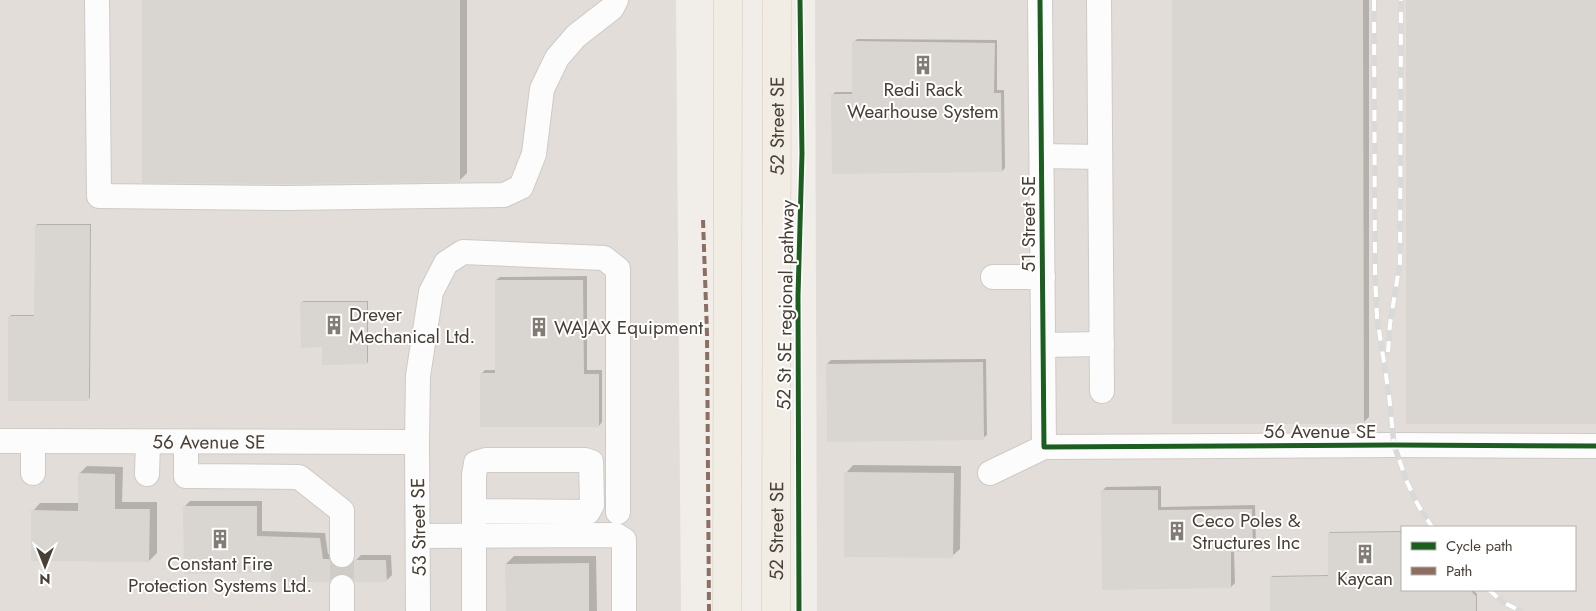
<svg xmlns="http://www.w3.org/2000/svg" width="1596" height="611" viewBox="0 0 1596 611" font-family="Jost,sans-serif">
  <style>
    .industrial { fill: #e2ddd8; fill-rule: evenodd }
    .shadow { fill: #0003 }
    .building { fill: #d9d6d1 }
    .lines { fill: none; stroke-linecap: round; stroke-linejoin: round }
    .minor-tunnel { stroke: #cfcbc6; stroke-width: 24; stroke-dasharray: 24 12; stroke-linecap: butt }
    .minor-casing { stroke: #cecac6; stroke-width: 26 }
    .major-casing { stroke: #d4c9b6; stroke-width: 29 }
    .minor { stroke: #fdfcfc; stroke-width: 24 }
    .major { stroke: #f1ece4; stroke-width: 28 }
    .rail-casing { stroke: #d9d9d8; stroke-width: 5.5 }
    .rail { stroke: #fff; stroke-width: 4; stroke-dasharray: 11; stroke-linecap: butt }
    .quiet { stroke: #8d6e63; stroke-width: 4; stroke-dasharray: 8 4; stroke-linecap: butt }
    .cycleway-casing { stroke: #fff; stroke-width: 8 }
    .cycleway { stroke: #1b5e20; stroke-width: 5 }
    .labels { text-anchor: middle; stroke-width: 4; stroke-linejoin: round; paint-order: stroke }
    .poi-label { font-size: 19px; fill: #483f35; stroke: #fff }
    .street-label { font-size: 19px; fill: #483f35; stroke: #fff }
  </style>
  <rect width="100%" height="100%" fill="#f1eeea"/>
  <g class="industrial">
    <polygon points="0,0 676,0 681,611 0,611"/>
    <path d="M815,0H1596V611H817ZM1402,527H1575V590H1402Z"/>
  </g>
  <g class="shadow">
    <polygon points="144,0 467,0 467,173 459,181"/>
    <polygon points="1173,0 1369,0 1369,417 1363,423"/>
    <polygon points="857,39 997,40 997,90 1004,90 1005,168 1002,171 832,95 835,92 853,92 854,42"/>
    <polygon points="37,224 91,224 90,398 88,400 10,316 11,315 36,315 36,226"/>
    <polygon points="587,276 587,370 602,370 602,422 599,426 481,374 485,370 497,370 496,280 500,277"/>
    <polygon points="303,301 368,301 368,362 367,363 324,346 302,303"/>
    <polygon points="986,359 987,435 983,438 827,364 831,360"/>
    <polygon points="853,465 961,466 960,549 952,556 846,473"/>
    <polygon points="87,466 123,467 122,502 157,502 157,553 149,561 33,511 40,503 79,503 79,474"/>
    <polygon points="1161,486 1161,507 1255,505 1256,547 1252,550 1234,551 1235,583 1231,587 1102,491 1106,487"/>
    <polygon points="190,501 262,501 262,531 325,533 328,554 335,554 348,564 354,562 361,555 391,555 392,575 386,581 343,572 273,571 184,507"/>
    <polygon points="1402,531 1402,590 1473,590 1477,594 1477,611 1271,611 1271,577 1272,576 1329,575 1329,533 1330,532"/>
    <polygon points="514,556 596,556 597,611 507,611 506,564"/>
  </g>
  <g class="building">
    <polygon points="142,0 460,0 460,182 287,184 142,183"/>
    <polygon points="1172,0 1363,0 1364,424 1172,424"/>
    <rect x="1406" y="0" width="190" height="424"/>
    <polygon points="852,41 995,43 994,93 1001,93 1002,172 832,174 831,94 852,94"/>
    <polygon points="35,225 90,225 89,401 8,401 8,316 34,316"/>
    <polygon points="495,280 583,280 584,374 599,374 599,427 480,427 480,373 495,373"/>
    <polygon points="300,302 367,302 367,364 322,365 322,347 301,348"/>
    <polygon points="983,362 984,440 827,442 826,364"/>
    <polygon points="844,472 954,473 953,558 844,557"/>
    <polygon points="78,473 115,474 115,509 150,509 149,562 31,561 31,510 78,511"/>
    <polygon points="1101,490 1158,490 1158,510 1252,509 1253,552 1231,552 1231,588 1102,590"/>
    <polygon points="183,506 257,506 257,536 320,538 323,559 329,559 335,567 342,569 349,567 355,560 386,560 387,582 354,582 349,575 342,573 335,575 330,582 271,582 271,572 184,574"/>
    <polygon points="1402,532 1402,590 1470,590 1476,596 1476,611 1270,611 1270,577 1328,576 1328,533"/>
    <polygon points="589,563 589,611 506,611 505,564"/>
  </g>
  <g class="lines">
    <polyline class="minor-tunnel" points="342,555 342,587"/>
    <defs>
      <g id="minor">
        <polyline points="97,0 99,196 287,198 504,195 521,187 534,154 542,89 557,58 576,36 612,8 616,0"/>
        <polyline points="1040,0 1044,447"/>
        <polyline points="1099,0 1102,391"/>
        <polyline points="1042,156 1100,157"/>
        <polyline points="993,277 1043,277"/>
        <polyline points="1043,345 1102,344"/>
        <path id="s1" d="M0,441L417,442"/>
        <polyline points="33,441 33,473"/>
        <polyline points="186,442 186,476 299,477 342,511 342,555"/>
        <polyline points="990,473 1044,447 1394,445 1596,446"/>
        <polyline points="147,474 148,442"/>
        <polyline points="418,536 616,535 624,540 624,611"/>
        <polyline points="342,611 342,587"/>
        <polyline points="418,611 417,442 418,376 431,292 446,263 463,252 604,258 618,269 618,512"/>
        <polyline points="474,611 474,475 476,463 486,460 585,460 591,462 592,505 588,512 474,511"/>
      </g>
      <g id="major">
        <polyline points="727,611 728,0"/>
        <path id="s2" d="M776,611L777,0"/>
      </g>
    </defs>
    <use href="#minor" class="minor-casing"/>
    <use href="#major" class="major-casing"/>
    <use href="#minor" class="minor"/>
    <use href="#major" class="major"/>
    <defs>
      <g id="rail">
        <polyline points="1374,0 1375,276 1377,317 1389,395 1394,445 1407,482 1418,505 1432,527"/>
        <polyline points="1388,352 1390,324 1400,262 1401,0"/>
        <polyline points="1489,590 1503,602 1520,611"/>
      </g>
    </defs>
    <use href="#rail" class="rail-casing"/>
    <use href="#rail" class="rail"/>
    <polyline class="quiet" points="703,220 707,333 709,611"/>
    <defs>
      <g id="cycleway">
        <polyline points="1040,0 1044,447 1394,445 1596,446"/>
        <polyline points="799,611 798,296 802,154 800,0"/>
      </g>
    </defs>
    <use href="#cycleway" class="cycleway-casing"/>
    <use href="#cycleway" class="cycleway"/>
  </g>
  <defs>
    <symbol id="building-bare" viewBox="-9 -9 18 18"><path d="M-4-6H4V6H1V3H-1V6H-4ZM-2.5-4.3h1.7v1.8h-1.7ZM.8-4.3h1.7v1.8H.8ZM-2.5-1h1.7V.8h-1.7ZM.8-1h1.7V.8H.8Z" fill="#837c74" stroke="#fff" stroke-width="2.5" paint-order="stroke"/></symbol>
  </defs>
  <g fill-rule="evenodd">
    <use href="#building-bare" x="909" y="51" width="28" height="28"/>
    <use href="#building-bare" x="320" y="311" width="28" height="28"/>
    <use href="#building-bare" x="525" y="313" width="28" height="28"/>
    <use href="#building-bare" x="1163" y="517" width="28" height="28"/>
    <use href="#building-bare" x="206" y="525" width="28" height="28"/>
    <use href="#building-bare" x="1351" y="540" width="28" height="28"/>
  </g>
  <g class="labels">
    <g class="poi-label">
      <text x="923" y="96">Redi Rack<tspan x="923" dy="22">Wearhouse System</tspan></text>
      <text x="349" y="321" text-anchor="start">Drever<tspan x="349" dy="22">Mechanical Ltd.</tspan></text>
      <text x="554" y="334" text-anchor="start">WAJAX Equipment</text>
      <text x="1192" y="527" text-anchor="start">Ceco Poles &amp;<tspan x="1192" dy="22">Structures Inc</tspan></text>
      <text x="220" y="570">Constant Fire<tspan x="220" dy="22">Protection Systems Ltd.</tspan></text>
      <text x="1365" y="585">Kaycan</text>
    </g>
    <g class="street-label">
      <text dy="7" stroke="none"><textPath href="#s2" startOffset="485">52 Street SE</textPath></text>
      <text transform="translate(1028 224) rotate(-90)" y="7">51 Street SE</text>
      <text transform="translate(785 305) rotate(-89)" y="7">52 St SE regional pathway</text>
      <text x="1320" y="438">56 Avenue SE</text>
      <text dy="7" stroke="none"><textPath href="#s1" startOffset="209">56 Avenue SE</textPath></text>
      <text transform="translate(418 527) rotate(-91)" y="7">53 Street SE</text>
      <text dy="7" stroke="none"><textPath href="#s2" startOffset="80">52 Street SE</textPath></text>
    </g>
  </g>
  <rect x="1401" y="526" width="175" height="65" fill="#ffffff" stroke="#b6b2ae"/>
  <rect x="1411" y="542" width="25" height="8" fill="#1b5e20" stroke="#b6b2ae"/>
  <text x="1446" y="551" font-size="15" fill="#483f35">Cycle path</text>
  <rect x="1411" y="567" width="25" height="8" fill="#8d6e63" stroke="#b6b2ae"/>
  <text x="1446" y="576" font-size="15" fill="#483f35">Path</text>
  <g transform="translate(45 566) rotate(180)" stroke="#ffffff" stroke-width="4" paint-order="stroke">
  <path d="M0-4L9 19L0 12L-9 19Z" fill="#483f35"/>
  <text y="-8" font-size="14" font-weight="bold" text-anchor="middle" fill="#483f35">N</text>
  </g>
</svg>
